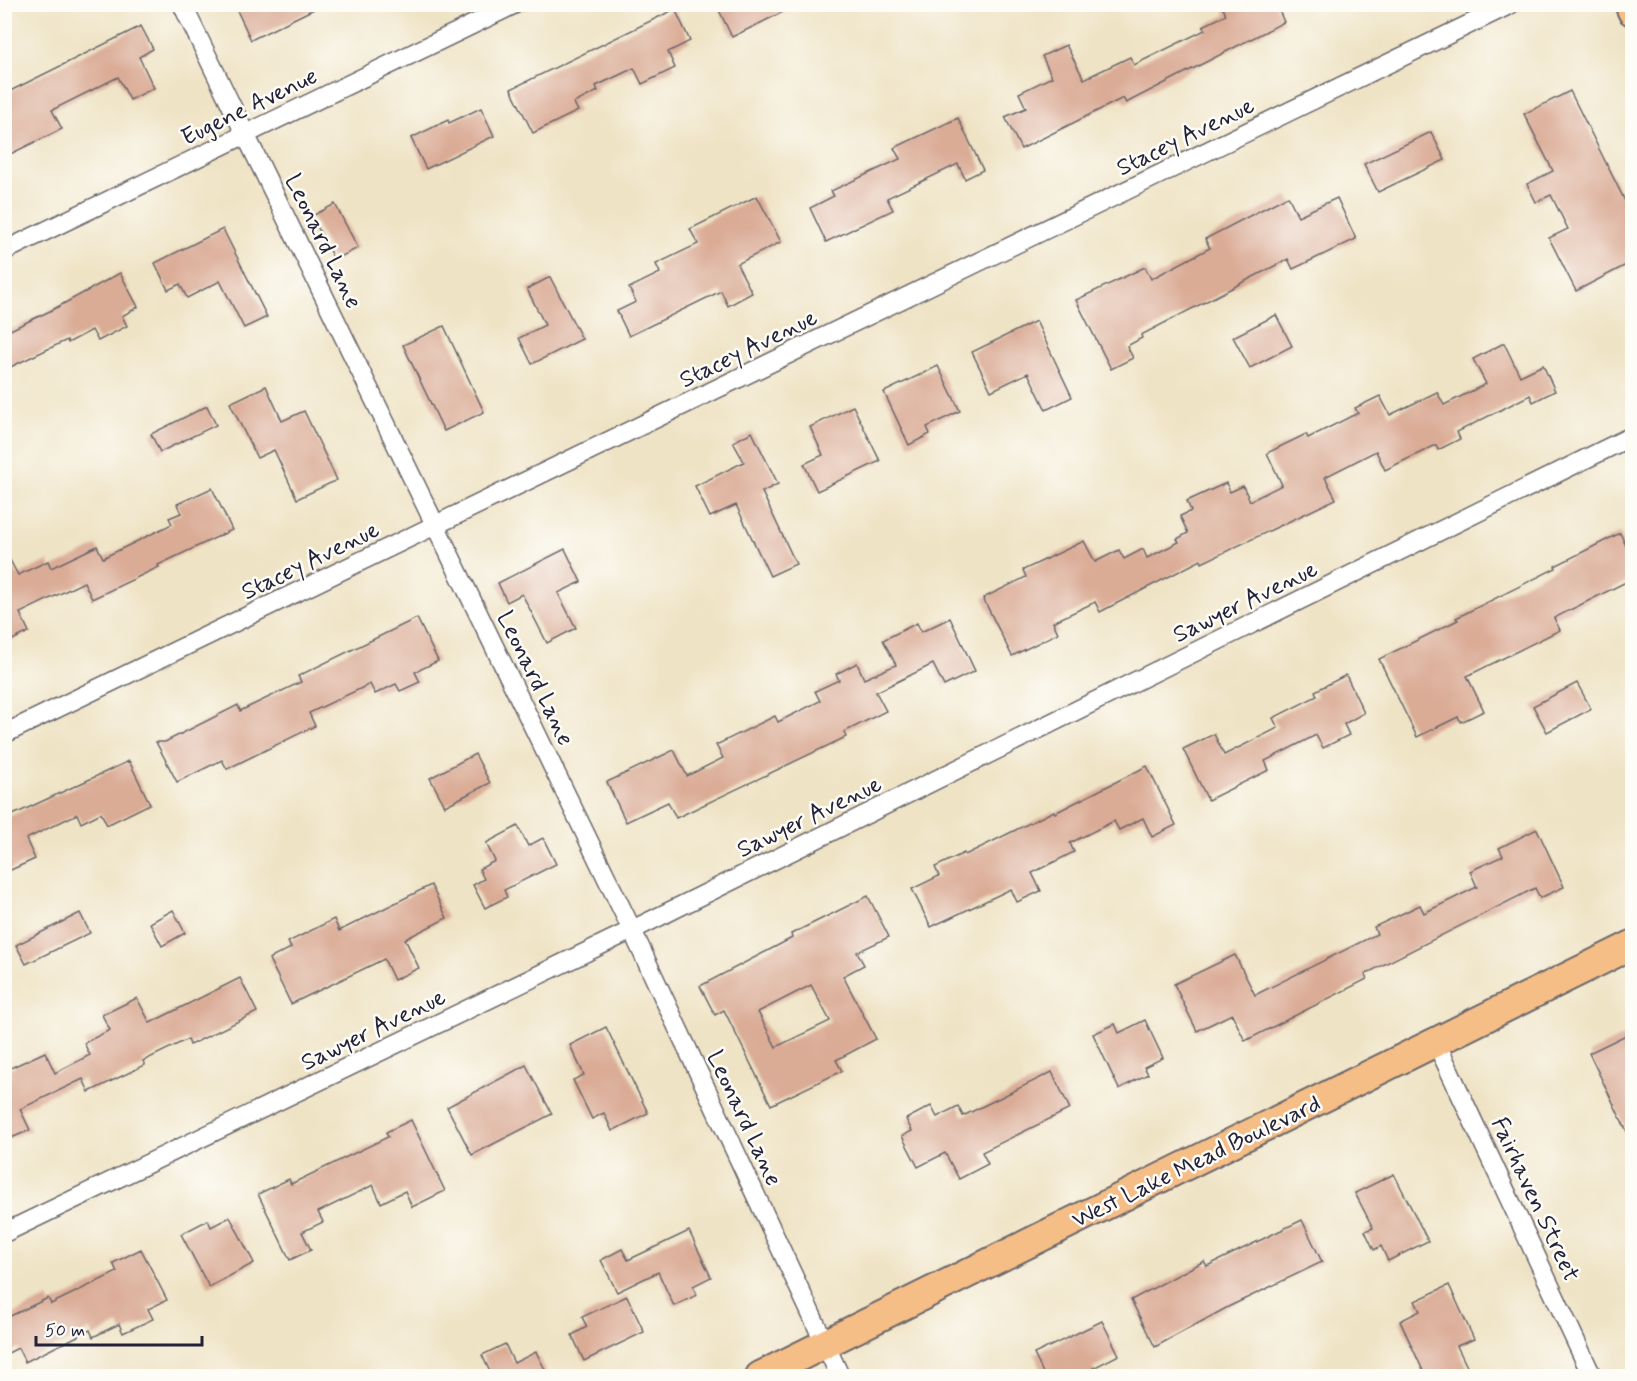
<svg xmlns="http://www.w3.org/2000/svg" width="1637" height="1381" viewBox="0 0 1637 1381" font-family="Mynerve,sans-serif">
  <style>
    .building { fill: #daab95; fill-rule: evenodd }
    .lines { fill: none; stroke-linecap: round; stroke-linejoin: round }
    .street-casing { stroke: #6a666b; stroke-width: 21 }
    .primary-casing { stroke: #6a666b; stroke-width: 32 }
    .street { stroke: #fff; stroke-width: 18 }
    .primary { stroke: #f6be87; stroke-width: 28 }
    .labels { text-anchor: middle; stroke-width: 5; stroke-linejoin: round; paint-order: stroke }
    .street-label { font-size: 24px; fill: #22223b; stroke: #fdfcf7 }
  </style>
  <rect width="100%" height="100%" fill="#fdfcf7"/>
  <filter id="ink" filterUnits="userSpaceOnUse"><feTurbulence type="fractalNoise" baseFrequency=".0167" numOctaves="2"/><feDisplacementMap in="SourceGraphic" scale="12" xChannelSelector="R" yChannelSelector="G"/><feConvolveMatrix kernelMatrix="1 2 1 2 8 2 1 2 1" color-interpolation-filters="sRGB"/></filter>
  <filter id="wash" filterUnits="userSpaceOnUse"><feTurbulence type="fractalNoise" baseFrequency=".008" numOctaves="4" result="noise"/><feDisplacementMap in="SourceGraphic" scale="24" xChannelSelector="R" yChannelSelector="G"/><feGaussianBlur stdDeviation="1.35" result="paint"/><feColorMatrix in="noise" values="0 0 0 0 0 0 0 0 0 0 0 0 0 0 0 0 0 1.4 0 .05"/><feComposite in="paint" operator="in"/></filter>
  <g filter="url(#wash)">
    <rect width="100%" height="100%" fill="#efe3c5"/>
    <g id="blocks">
      <g class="building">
        <polygon points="234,4 324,4 251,40"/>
        <polygon points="716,4 799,4 732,37"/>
        <polygon points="1221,4 1276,4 1284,22 1126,103 1123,98 1021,149 1005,117 1026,108 1019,93 1052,77 1042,56 1066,45 1084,79 1130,57 1134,65 1205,30 1203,26 1226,15"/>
        <polygon points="675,9 690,41 668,52 675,68 642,84 634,68 596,86 598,91 574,103 578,111 533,133 511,89"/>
        <polygon points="141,26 153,49 139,57 154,88 130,100 118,77 52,110 62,129 4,157 4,94"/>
        <polygon points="1570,91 1632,215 1632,262 1576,291 1549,238 1568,229 1551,195 1536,202 1527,184 1553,171 1524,114"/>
        <polygon points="481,108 494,136 426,169 411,138 448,120 449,123"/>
        <polygon points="958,118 983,170 965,179 958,164 887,198 893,210 826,242 810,208 834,196 831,191 900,159 894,148"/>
        <polygon points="1431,132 1445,160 1378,192 1364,164"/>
        <polygon points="757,196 781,242 737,264 752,293 728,306 721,291 629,336 617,311 636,302 629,288 660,273 656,264 698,244 690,229"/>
        <polygon points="1288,196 1298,216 1337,198 1356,239 1293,269 1288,259 1141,335 1142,338 1127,346 1133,358 1111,369 1076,300 1145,267 1151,279 1210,248 1205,239"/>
        <polygon points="335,204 358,248 334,260 312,216"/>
        <polygon points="223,229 267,317 244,328 220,281 187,298 180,284 168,290 155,263"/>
        <polygon points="120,273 138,307 122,316 127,326 98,341 92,330 68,343 67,340 4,370 4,333 52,310"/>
        <polygon points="550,277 582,339 532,364 519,338 545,325 527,289"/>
        <polygon points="1276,315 1292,346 1250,368 1233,337"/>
        <polygon points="1036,321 1072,397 1046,410 1028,373 991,391 972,352"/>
        <polygon points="444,326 484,412 444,431 403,345"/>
        <polygon points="1504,343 1520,376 1543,365 1555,391 1533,402 1530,395 1457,432 1460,439 1438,450 1436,445 1385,470 1376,451 1325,477 1336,499 1202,563 1201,560 1100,612 1095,602 1053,622 1058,633 1012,656 983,598 1026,577 1023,570 1084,541 1095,562 1119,550 1124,559 1143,549 1147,558 1179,542 1177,539 1188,533 1180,516 1191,511 1187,501 1226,483 1230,492 1243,486 1250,501 1282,485 1267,453 1306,434 1308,438 1358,413 1355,408 1380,396 1390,415 1437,392 1444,405 1486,384 1473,359"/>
        <polygon points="938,366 960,411 927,427 930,434 909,445 884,392"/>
        <polygon points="266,386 282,421 304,411 337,480 297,499 274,450 257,458 230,403"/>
        <polygon points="207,406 216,425 160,452 151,434"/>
        <polygon points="853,406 880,461 817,491 804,464 823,455 810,427"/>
        <polygon points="752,432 778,484 762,492 796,564 770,576 736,505 710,517 695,486 744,462 733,442"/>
        <polygon points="212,488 232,530 158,565 159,567 92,599 84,582 20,613 29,632 4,644 4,549 18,575 48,561 51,568 97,546 103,558 172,524 169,518 181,513 177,504"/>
        <polygon points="1620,533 1632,559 1632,579 1554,618 1560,630 1467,676 1484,711 1461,722 1458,717 1417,737 1379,659 1458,620 1456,618 1556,568 1555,566"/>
        <polygon points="565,549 581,582 558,593 576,628 547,643 522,594 507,602 498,583"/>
        <polygon points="417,618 438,661 415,672 420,682 400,691 396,684 375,694 370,684 309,713 315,726 227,769 222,760 177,782 156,742 165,742 238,705 240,711 301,682 298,676"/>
        <polygon points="950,618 975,671 944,686 933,664 876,692 886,711 844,732 846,737 676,818 668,802 626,822 607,782 674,750 687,776 723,758 716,745 775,716 778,722 820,701 815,691 839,680 836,674 857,663 864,679 896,665 883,640 917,623 921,632"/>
        <polygon points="1346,675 1364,713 1344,724 1349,735 1323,748 1316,735 1265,761 1269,770 1208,800 1183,749 1214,734 1224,755 1278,728 1273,718 1317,696 1315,691"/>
        <polygon points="1577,683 1591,709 1547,732 1533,706"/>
        <polygon points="475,754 490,783 445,806 430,778"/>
        <polygon points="129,761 150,804 107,825 101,813 81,823 77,814 26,839 35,859 4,873 4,819"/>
        <polygon points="1147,766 1176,825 1152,837 1143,818 1119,830 1114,821 1070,843 1074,852 1032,873 1041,891 1017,902 1011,889 931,927 912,889 939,876 935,867 964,853 965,855 1054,811 1055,813"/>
        <polygon points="518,826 528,846 543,838 556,864 504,890 507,897 485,908 473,885 484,879 479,869 495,861 486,843"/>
        <polygon points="1537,829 1564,887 1540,898 1535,888 1365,974 1367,979 1245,1041 1232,1014 1197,1031 1174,984 1235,955 1255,995 1377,934 1374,927 1420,905 1424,913 1477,887 1470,871 1503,856 1499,848"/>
        <polygon points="431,885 447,918 405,939 419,968 394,980 384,959 291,1004 269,959 291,948 288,942 334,919 339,931"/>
        <path d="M868,896L889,937L857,952L864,965L843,976L876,1039L836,1060L842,1071L771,1105L724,1010L715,1015L700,986L792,938L791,934ZM811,985L830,1021L776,1047L758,1012Z"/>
        <polygon points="173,910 185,933 162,946 150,923"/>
        <polygon points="80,913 90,933 26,964 16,945"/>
        <polygon points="240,978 257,1012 190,1045 188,1039 143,1061 145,1065 89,1092 83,1079 20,1109 30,1130 4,1141 4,1071 45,1052 55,1073 90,1055 84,1043 110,1030 102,1015 137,998 150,1023"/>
        <polygon points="1145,1020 1163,1058 1144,1067 1148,1074 1119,1089 1093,1034 1115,1024 1119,1033"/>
        <polygon points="606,1027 648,1113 612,1131 604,1113 592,1119 573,1080 584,1075 570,1045"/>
        <polygon points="1632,1032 1632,1142 1589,1053"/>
        <polygon points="526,1065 552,1114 472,1155 447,1107"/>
        <polygon points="1052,1072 1070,1109 982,1152 988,1164 959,1179 945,1153 918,1167 902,1136 912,1131 906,1119 931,1106 937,1117 958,1106 963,1116"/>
        <polygon points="411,1120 445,1191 412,1207 405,1191 381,1203 373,1185 318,1212 323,1222 302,1232 311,1250 290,1260 258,1194 289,1179 291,1184 388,1137 386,1132"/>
        <polygon points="1394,1174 1428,1241 1388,1261 1381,1246 1374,1250 1365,1231 1373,1228 1355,1193"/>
        <polygon points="230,1217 254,1263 209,1287 181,1234 208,1220 211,1227"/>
        <polygon points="1302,1220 1322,1262 1228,1307 1155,1347 1131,1300 1204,1261 1207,1266"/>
        <polygon points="689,1231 711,1277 693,1286 697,1295 674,1306 658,1272 617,1292 601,1260 622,1249 628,1260"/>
        <polygon points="141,1249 167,1300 148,1309 153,1319 123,1333 119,1324 93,1337 90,1330 25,1362 18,1348 4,1355 4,1319 48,1298 51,1304 117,1272 113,1263"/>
        <polygon points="1449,1285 1474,1339 1457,1346 1472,1377 1426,1377 1400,1321 1420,1311 1415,1301"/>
        <polygon points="627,1296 644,1332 584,1361 572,1335 587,1327 582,1317"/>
        <polygon points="1102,1321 1119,1355 1093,1368 1097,1377 1045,1377 1034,1354"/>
        <polygon points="505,1344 514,1363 536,1352 549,1377 486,1377 491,1374 482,1355"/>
      </g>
    </g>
  </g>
  <g filter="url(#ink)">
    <use href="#blocks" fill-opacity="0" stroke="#6a666b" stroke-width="1.5"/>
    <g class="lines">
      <defs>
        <g id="street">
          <polyline points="182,4 632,930 840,1376"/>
          <polyline points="4,251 515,4"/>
          <polyline points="4,734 1511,4"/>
          <polyline points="1436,1042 1592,1376"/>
          <polyline points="4,1233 632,930 1632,436"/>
        </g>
        <g id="primary">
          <polyline points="1629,4 1632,11"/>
          <polyline points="760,1376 1632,945"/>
        </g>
      </defs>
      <use href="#street" class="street-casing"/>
      <use href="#primary" class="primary-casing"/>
      <use href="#street" class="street"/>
      <use href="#primary" class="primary"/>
    </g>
  </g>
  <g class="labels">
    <g class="street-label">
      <text transform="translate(249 106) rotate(-26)" y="8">Eugene Avenue</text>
      <text transform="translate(1185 136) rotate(-26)" y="8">Stacey Avenue</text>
      <text transform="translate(324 241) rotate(64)" y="8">Leonard Lane</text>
      <text transform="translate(748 348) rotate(-26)" y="8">Stacey Avenue</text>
      <text transform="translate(310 560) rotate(-26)" y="8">Stacey Avenue</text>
      <text transform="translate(1245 601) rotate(-26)" y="8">Sawyer Avenue</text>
      <text transform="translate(536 678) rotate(64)" y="8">Leonard Lane</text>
      <text transform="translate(809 816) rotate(-26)" y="8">Sawyer Avenue</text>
      <text transform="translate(373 1029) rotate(-26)" y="8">Sawyer Avenue</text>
      <text transform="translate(745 1118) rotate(65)" y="8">Leonard Lane</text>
      <text transform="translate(1196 1161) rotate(-26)" y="8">West Lake Mead Boulevard</text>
      <text transform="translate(1536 1199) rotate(65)" y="8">Fairhaven Street</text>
    </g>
  </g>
  <rect width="1637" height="1381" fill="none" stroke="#fdfcf7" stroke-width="24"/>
  <path d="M36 1336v9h166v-9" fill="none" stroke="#22223b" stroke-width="3"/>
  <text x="45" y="1336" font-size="18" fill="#22223b" stroke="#fdfcf7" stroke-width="4.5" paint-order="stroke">50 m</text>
</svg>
